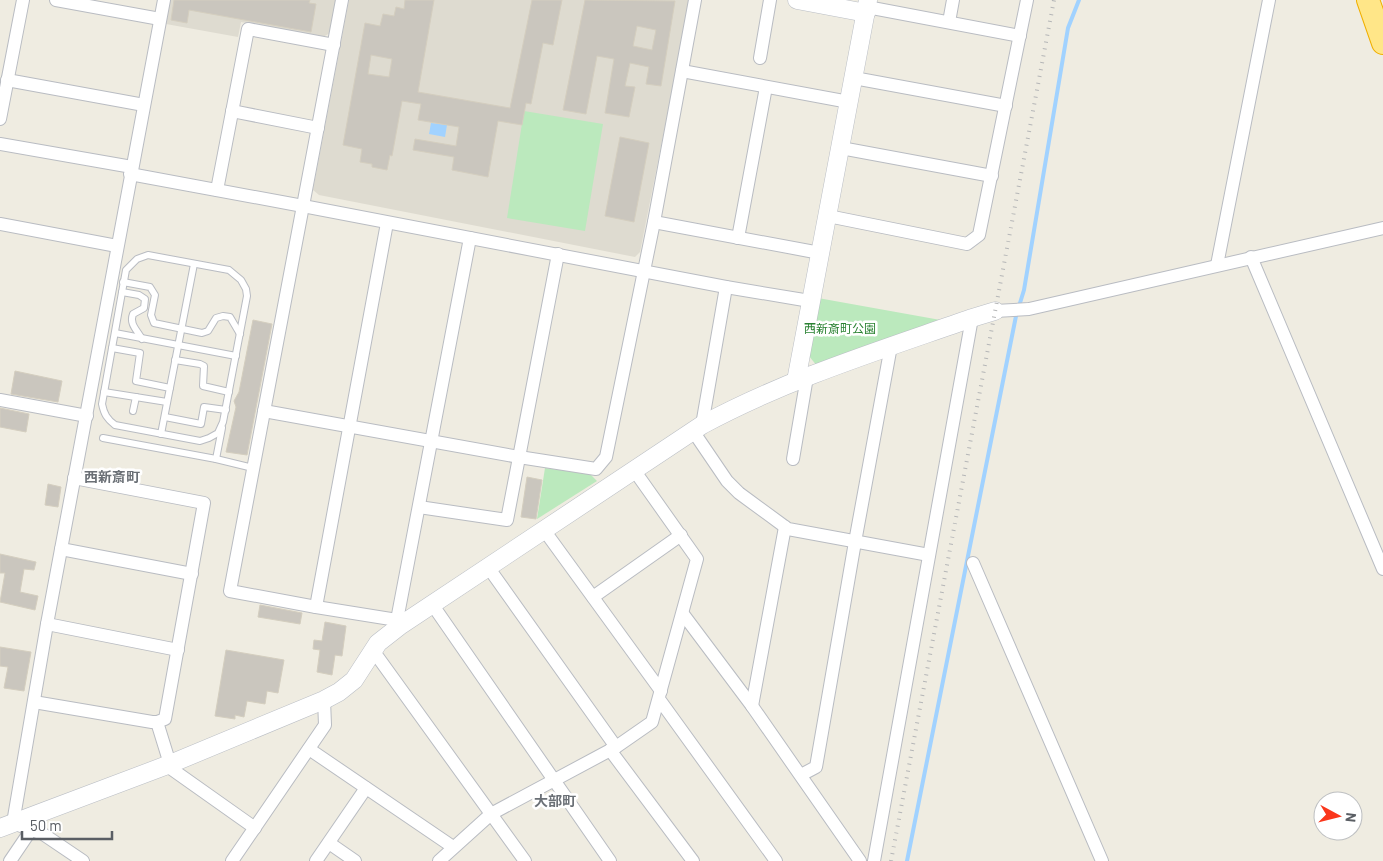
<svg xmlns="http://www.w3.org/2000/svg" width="1383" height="861" viewBox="0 0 1383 861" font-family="Barlow,'Noto Sans JP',sans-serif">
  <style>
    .education { fill: #dedbd0 }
    .green { fill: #bbe9bd }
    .water { fill: #a1d2ff }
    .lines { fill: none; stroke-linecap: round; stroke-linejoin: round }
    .stream { stroke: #a1d2ff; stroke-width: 4 }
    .building { fill: #cac6be; stroke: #d4cebf; fill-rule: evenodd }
    .lane-casing { stroke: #b9bcc2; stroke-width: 8 }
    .street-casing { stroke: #b9bcc2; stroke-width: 14 }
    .secondary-casing { stroke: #babec5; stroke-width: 19 }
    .highway-casing { stroke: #f0af00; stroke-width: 24 }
    .lane { stroke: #fff; stroke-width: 6 }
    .street { stroke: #fff; stroke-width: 12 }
    .secondary { stroke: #fff; stroke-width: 18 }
    .highway { stroke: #ffe688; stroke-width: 22 }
    .rail { stroke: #b5b6b7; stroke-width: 4; stroke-dasharray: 1 6; stroke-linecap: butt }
    .labels { text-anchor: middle; stroke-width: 5; stroke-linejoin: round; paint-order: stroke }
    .park-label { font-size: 12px; fill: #2b8233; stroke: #fff }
    .neighbourhood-label { font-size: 14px; font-weight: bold; fill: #6b7076; stroke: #fff }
  </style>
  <rect width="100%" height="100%" fill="#efece1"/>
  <g class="education">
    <polygon points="170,0 336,0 330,33 323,37 241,22 238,37 166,24"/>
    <polygon points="349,0 690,0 640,252 635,257 319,195 313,190"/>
  </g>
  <g class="green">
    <polygon points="524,111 603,124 585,231 507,218"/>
    <polygon points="818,298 946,321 817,366 809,356"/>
    <polygon points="545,468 590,474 597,481 537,519"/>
  </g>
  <polygon class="water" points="431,123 447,125 445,137 429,134"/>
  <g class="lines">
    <polyline class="stream" points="907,861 1016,316 1024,290 1068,28 1079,0"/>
  </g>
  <g class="building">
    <polygon points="174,0 310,0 309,3 316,4 311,32 189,10 187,23 171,20"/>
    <path d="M405,0H434L418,92L510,108L532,0H562L553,45L543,43L531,104L526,103L522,125L498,121L488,177L452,170L454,157L413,150L415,139L456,146L459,127L418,120L421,104L402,101L392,156L390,155L387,170L372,167V164L360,162L362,149L343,145L365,23L380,26L383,14L394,16L396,7L404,9ZM371,55L392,59L389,77L368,74Z"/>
    <path d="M585,0L675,1L661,86L646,84L649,67L630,63L625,86L635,87L629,117L605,113L614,59L597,56L586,114L563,110ZM637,26L656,30L652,50L633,46Z"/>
    <polygon points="620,137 649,143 634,222 605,216"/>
    <polygon points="253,320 272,324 247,455 226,452 236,407 234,401 239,392"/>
    <polygon points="15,371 62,381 58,402 11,394"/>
    <polygon points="0,408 29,414 26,432 0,427"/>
    <polygon points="527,477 542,480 536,519 521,517"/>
    <polygon points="48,484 61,487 58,507 45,505"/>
    <polygon points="0,554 36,562 34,570 24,569 20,592 38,596 35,610 0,602 5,573 0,573"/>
    <polygon points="260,605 302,613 300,624 258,617"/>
    <polygon points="325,622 346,626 342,656 335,655 332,675 317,672 320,650 313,649 314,640 322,641"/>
    <polygon points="0,647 31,652 24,691 4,688 8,667 0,666"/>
    <polygon points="226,650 284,660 278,693 267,691 265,704 247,701 244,717 235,715 235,719 215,716"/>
  </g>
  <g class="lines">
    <defs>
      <g id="lane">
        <path d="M148,255L229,270L241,280L246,289L247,296L223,422L218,433L209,438L200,441L115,425C107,419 104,414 102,404L126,270L137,259Z"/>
        <polyline points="123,282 150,287 155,295 151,315 154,323 202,333 208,331 216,318 223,316 230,317 240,334"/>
        <path d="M122,292L139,295L145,299L144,308L133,314C129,324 137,330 142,339"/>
        <polyline points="115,333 236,356"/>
        <polyline points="112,348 140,353 136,381 170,388"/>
        <polyline points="175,360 200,364 204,366 203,386 229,392"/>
        <polyline points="104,392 167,402"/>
        <polyline points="133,411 136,397"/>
        <polyline points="165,417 201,424 204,407 226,410"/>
        <polyline points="161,434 194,264"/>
        <polyline points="103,438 216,459 222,428"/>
        <polyline points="216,459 253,468"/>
      </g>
      <g id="street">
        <polyline points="56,0 160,19"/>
        <polyline points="342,0 230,591 316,607 397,620"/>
        <polyline points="867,7 1020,36"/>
        <polyline points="949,22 953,0"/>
        <polyline points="760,58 770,0"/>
        <polyline points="682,71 849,102"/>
        <polyline points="854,78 1006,106"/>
        <polyline points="7,80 144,105"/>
        <polyline points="232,111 318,128"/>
        <polyline points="0,119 23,0"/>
        <polyline points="0,144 132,167"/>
        <polyline points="841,148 992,176"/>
        <polyline points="130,174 303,206 726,287 810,301"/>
        <polyline points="217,190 248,29 334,45"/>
        <polyline points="828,216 967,244 979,235 1027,0"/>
        <polyline points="654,222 820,253"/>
        <polyline points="0,224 117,246"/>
        <polyline points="738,238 766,87"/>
        <polyline points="1251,257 1383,569"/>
        <polyline points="1217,265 1269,0"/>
        <polyline points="995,311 1029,309 1383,228"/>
        <polyline points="0,400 87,416"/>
        <polyline points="264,411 519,457 596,469 606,457 654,222 695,0"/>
        <polyline points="702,425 726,287"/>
        <polyline points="693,431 727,481 739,493 788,529 929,555"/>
        <polyline points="793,459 807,377"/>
        <polyline points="419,507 507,520 558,254"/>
        <polyline points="544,530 661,691"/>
        <polyline points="61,549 192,574"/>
        <polyline points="973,563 1102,861"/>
        <polyline points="488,567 616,747"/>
        <polyline points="593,597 681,535"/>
        <polyline points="432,604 610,861"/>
        <polyline points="316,607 387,223"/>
        <polyline points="683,614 752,706 860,861"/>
        <polyline points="47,624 178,650"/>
        <polyline points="401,625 397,620 470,238"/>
        <polyline points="372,649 525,861"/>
        <polyline points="659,699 776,861"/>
        <polyline points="34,702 152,722 157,722 165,719 204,503 74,478"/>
        <polyline points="752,706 785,527"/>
        <polyline points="157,722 170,764"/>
        <polyline points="309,749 453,847"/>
        <polyline points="610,750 693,861"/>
        <polyline points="166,765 255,828"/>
        <polyline points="801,775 816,767 855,542 891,346"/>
        <polyline points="329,843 355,861"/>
        <polyline points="10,861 31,830"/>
        <polyline points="83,861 43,834 13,823 47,624 164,0"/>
        <polyline points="232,861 325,725 324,700"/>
        <polyline points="316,861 366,788"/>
        <polyline points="439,861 491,814 616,747 652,722 697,559 634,470"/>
        <polyline points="874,861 972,318"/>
      </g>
      <g id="secondary">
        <polyline points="797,0 866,13"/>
        <polyline points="796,381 868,0"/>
        <path d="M0,828L170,764L324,700L339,692L354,680L378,643L401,625L702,425C787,379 881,350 972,318L995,311"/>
      </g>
      <polyline id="highway" points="1368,0 1383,43"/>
    </defs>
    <use href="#lane" class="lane-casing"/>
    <use href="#street" class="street-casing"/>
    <use href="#secondary" class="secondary-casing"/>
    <use href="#highway" class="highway-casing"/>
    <use href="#lane" class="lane"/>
    <use href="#street" class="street"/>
    <use href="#secondary" class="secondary"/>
    <use href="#highway" class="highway"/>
    <polyline class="rail" points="891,861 1054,0"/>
  </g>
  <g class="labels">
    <g class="park-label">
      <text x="840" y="333">西新斎町公園</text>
    </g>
    <g class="neighbourhood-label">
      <text x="112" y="482">西新斎町</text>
      <text x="555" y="806">大部町</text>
    </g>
  </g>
  <g transform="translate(1338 816) rotate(97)"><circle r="24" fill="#ffffff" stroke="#bdbfc1"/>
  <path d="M0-4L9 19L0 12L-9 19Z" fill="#fa361b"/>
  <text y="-8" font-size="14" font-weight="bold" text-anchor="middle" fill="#5a5e64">N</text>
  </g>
  <path d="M22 831v8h90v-8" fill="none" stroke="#5a5e64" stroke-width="2.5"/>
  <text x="30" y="831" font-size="15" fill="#5a5e64" stroke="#ffffff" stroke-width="4" paint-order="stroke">50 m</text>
</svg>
